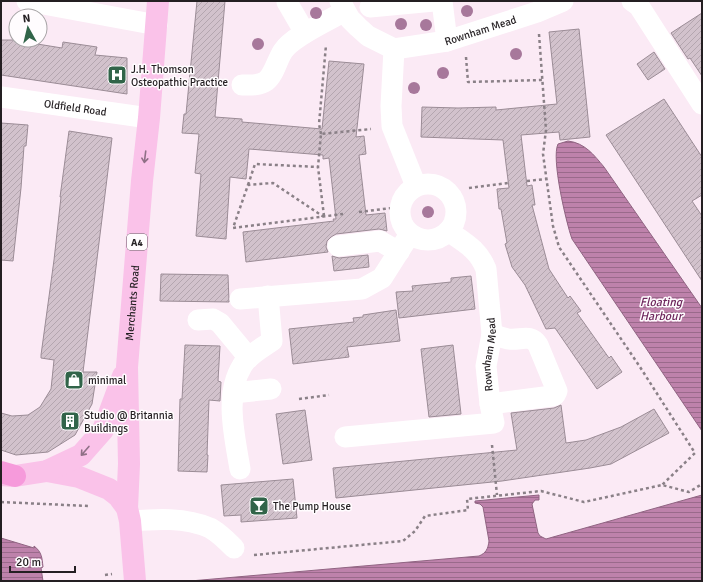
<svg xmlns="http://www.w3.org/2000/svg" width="703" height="582" viewBox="0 0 703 582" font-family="Signika,sans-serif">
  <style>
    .water { fill: url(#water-rules); stroke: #906482 }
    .building { fill: url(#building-hatch); stroke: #9b8c96 }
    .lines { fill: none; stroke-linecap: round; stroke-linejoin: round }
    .path { stroke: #8a8087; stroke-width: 2.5; stroke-dasharray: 3 3; stroke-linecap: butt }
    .minor { stroke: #fff; stroke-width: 21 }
    .major { stroke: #fac2e9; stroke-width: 22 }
    .highway { stroke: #f69adb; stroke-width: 22 }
    .tree { fill: #a7789b }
    .oneway { stroke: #8f7086 }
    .labels { text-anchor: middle; stroke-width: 3; stroke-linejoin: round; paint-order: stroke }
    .shield { fill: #fffcfe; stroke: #666164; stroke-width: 1 }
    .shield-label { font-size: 10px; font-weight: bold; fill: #241f22 }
    .street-label { font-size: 11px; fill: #241f22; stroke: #fffcfe }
    .poi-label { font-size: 11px; fill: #241f22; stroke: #fffcfe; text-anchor: start }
    .water-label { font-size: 12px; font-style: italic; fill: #6e275d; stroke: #fffcfe }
  </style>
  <defs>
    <pattern id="water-rules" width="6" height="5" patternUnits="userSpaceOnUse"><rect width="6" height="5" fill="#be82ab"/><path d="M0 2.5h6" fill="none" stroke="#9a6a8b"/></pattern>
    <pattern id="building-hatch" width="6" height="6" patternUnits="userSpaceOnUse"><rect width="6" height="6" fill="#d2c2cc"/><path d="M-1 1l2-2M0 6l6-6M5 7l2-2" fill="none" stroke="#b4a6af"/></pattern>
  </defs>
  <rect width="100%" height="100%" fill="#fbeaf5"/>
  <g class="water">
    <path d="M568,141C585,143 594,155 604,167L702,308V431L572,239C566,222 551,158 558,144Z"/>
    <path d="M539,495V500H535L532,504L538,533L540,536L546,539L702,495V581H190L479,556C486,553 488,549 489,541L483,507L480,504L475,503V501Z"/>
    <path d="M1,538L34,548V546C42,552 42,558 43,567L41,568L43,581H1Z"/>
  </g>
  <g class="building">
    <polygon points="197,1 225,1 215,117 242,119 242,122 322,129 329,61 364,64 356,137 364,136 366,154 359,155 366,215 385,213 387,231 379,229 336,234 331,237 327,241 326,247 328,252 246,262 243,232 334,221 333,219 336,219 329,158 323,159 323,155 249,149 246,179 230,177 226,239 196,236 201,174 195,173 199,134 182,133 184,114 186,114"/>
    <polygon points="702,13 702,76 690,58 688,59 671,33"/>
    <polygon points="579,29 590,137 560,140 559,132 521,135 527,186 532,185 535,205 532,205 549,269 568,298 570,296 581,311 577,313 609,358 611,356 622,372 597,389 555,328 546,329 525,285 512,267 505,244 507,243 501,209 499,209 497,189 509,188 503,140 421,137 422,107 458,108 496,107 496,110 557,104 549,32"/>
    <polygon points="1,40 25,40 25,42 62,48 63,42 97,47 95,55 127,58 127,94 1,75"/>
    <polygon points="654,52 665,69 648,80 637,64"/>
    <polygon points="664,99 702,157 702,195 692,201 702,216 702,281 606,135"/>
    <polygon points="1,123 28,125 26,146 24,146 21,188 13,261 1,260"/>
    <polygon points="69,131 112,138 83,372 97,372 92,404 75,435 48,452 16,455 1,450 1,413 12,416 28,415 40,407 51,389 54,360 41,358 41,355 54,260 61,197 60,197"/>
    <polygon points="368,255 369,267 334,271 332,256 339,258"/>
    <polygon points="161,274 228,275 229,302 160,301"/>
    <polygon points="471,276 475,309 399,318 396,292 413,291 412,286 451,282 451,278"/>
    <polygon points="396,310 400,341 347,347 349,357 293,364 289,329 354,322 353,318 363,317 363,315"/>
    <polygon points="185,345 220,346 218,381 221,382 220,401 209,400 207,455 208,455 207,472 178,471 180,399 182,399"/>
    <polygon points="453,345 461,414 429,417 421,349"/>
    <polygon points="561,405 566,443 586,440 621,427 654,409 669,433 611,464 590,468 502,481 336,498 333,468 517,450 511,413 554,408"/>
    <polygon points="305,410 312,460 283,464 276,414"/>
    <polygon points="293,479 297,518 241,522 241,515 224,516 221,485"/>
  </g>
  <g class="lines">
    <g class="path">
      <polyline points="539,34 546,130 543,154 553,226 559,247 640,367 695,453 662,485"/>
      <polyline points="466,57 468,82 542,80"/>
      <polyline points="321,134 319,124 326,45"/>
      <polyline points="527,181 546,179"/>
      <polyline points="248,185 255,164 318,167"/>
      <polyline points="469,188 508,183"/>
      <polyline points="359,212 400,207"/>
      <polyline points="324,216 318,167 321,134 371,129"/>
      <polyline points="324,217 273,183 248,185 233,228 343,214"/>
      <polyline points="299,399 329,395"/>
      <polyline points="492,445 497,495"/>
      <polyline points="1,502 88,506"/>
      <polyline points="254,555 403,541 415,531 425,516 468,510 467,499 541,491 584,502 662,485 689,492 702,484"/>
      <polyline points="105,575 112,574"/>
    </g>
    <g class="minor">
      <polyline points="27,1 157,25"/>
      <path id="s1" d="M340,1L350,19L358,27L368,36L394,49L447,41L537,12L563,1"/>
      <polyline points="442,1 447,41"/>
      <polyline points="632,1 639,6 702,104"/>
      <polyline points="287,2 305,33"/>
      <polyline points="370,7 434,1"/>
      <polyline points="394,49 391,106 392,126 416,186"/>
      <path d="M242,85C250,85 259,86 266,81C274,75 277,60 283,51C293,36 328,21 345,11"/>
      <path id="s2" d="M1,97L149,118"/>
      <circle cx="428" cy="212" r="28"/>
      <polyline points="338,246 380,241 399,252"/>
      <polyline points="240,299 362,289 382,278 410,234"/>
      <polyline points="198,320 213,319 220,323 249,358"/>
      <polyline points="233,393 271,389"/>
      <path d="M490,404L552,396L555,395L557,391L538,345C530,333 520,341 508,339C503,338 497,336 492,334"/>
      <path id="s3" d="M345,437L494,423L490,404L486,366L492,334L486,269C478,249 465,243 448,231"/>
      <path d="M240,469C235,438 224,395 242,366C248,355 262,348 272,341L268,296"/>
      <path d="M130,521C156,519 185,517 210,528C218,532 227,541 234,548"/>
    </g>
    <g class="major">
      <polyline points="47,471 79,477 109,489 118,496 127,508"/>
      <polyline points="1,475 15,476 47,471 81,455 103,430 123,376"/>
      <path id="s4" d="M135,581L130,521L127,508L129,464L127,367L142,181L149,118L158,1"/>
    </g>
    <polyline class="highway" points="1,472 15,476"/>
  </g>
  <g class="tree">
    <circle cx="467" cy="11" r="6"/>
    <circle cx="316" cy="13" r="6"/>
    <circle cx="401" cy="24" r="6"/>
    <circle cx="426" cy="25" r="6"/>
    <circle cx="258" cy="44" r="6"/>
    <circle cx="516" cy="54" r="6"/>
    <circle cx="443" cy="73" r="6"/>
    <circle cx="414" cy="88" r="6"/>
    <circle cx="428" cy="212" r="6"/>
  </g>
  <defs><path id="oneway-shaft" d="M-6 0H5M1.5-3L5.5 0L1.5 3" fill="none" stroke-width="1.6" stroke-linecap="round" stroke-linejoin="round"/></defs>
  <g class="oneway">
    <use href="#oneway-shaft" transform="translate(145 157) rotate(97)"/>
    <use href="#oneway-shaft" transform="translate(85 451) rotate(131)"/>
  </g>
  <defs>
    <symbol id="hospital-square" viewBox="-11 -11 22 22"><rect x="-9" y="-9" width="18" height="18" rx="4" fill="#316449" stroke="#fffcfe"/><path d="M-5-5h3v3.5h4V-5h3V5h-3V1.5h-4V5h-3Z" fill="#fff"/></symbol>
    <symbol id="shop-square" viewBox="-11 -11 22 22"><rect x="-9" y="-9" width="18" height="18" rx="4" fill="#316449" stroke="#fffcfe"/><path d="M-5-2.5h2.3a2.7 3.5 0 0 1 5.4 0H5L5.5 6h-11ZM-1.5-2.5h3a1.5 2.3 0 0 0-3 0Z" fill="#fff"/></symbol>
    <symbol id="building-square" viewBox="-11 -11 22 22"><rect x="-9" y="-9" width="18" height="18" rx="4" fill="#316449" stroke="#fffcfe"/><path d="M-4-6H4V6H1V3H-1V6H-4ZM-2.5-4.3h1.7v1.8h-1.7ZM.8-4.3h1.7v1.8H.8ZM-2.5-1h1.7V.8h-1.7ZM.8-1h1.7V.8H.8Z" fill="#fff"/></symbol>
    <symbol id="bar-square" viewBox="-11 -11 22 22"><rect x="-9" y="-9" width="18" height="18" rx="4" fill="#316449" stroke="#fffcfe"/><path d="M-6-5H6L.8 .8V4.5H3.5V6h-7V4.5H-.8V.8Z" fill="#fff"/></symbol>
  </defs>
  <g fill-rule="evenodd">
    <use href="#hospital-square" x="106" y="64" width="22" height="22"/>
    <use href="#shop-square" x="63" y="369" width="22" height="22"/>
    <use href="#building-square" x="59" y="410" width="22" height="22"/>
    <use href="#bar-square" x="248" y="495" width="22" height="22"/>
  </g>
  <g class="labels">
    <rect class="shield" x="127" y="234" width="20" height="16" rx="3"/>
    <g class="shield-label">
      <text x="137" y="246">A4</text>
    </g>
    <g class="street-label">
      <text dy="4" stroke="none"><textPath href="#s1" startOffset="163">Rownham Mead</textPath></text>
      <text dy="4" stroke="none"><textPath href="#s2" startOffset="75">Oldfield Road</textPath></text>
      <text dy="4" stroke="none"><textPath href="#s4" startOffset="279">Merchants Road</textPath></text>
      <text dy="4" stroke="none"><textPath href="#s3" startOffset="219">Rownham Mead</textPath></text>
    </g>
    <g class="poi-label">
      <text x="131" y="73">J.H. Thomson<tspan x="131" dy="13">Osteopathic Practice</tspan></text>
      <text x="88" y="384">minimal</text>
      <text x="84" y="419">Studio @ Britannia<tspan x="84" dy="13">Buildings</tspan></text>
      <text x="273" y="510">The Pump House</text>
    </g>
    <g class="water-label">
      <text x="661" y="306">Floating<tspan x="661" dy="14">Harbour</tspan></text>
    </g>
  </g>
  <rect width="703" height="582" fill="none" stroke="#241f22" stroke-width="4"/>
  <g transform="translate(28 28) rotate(352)"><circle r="19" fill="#fffcfe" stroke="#a7a4a6"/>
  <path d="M0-3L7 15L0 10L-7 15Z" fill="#316449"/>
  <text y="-6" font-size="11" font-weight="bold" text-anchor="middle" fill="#241f22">N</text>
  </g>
  <path d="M10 566v6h65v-6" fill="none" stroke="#241f22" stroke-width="2"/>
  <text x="16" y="566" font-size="12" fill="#241f22" stroke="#fffcfe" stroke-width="3" paint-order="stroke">20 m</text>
</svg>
